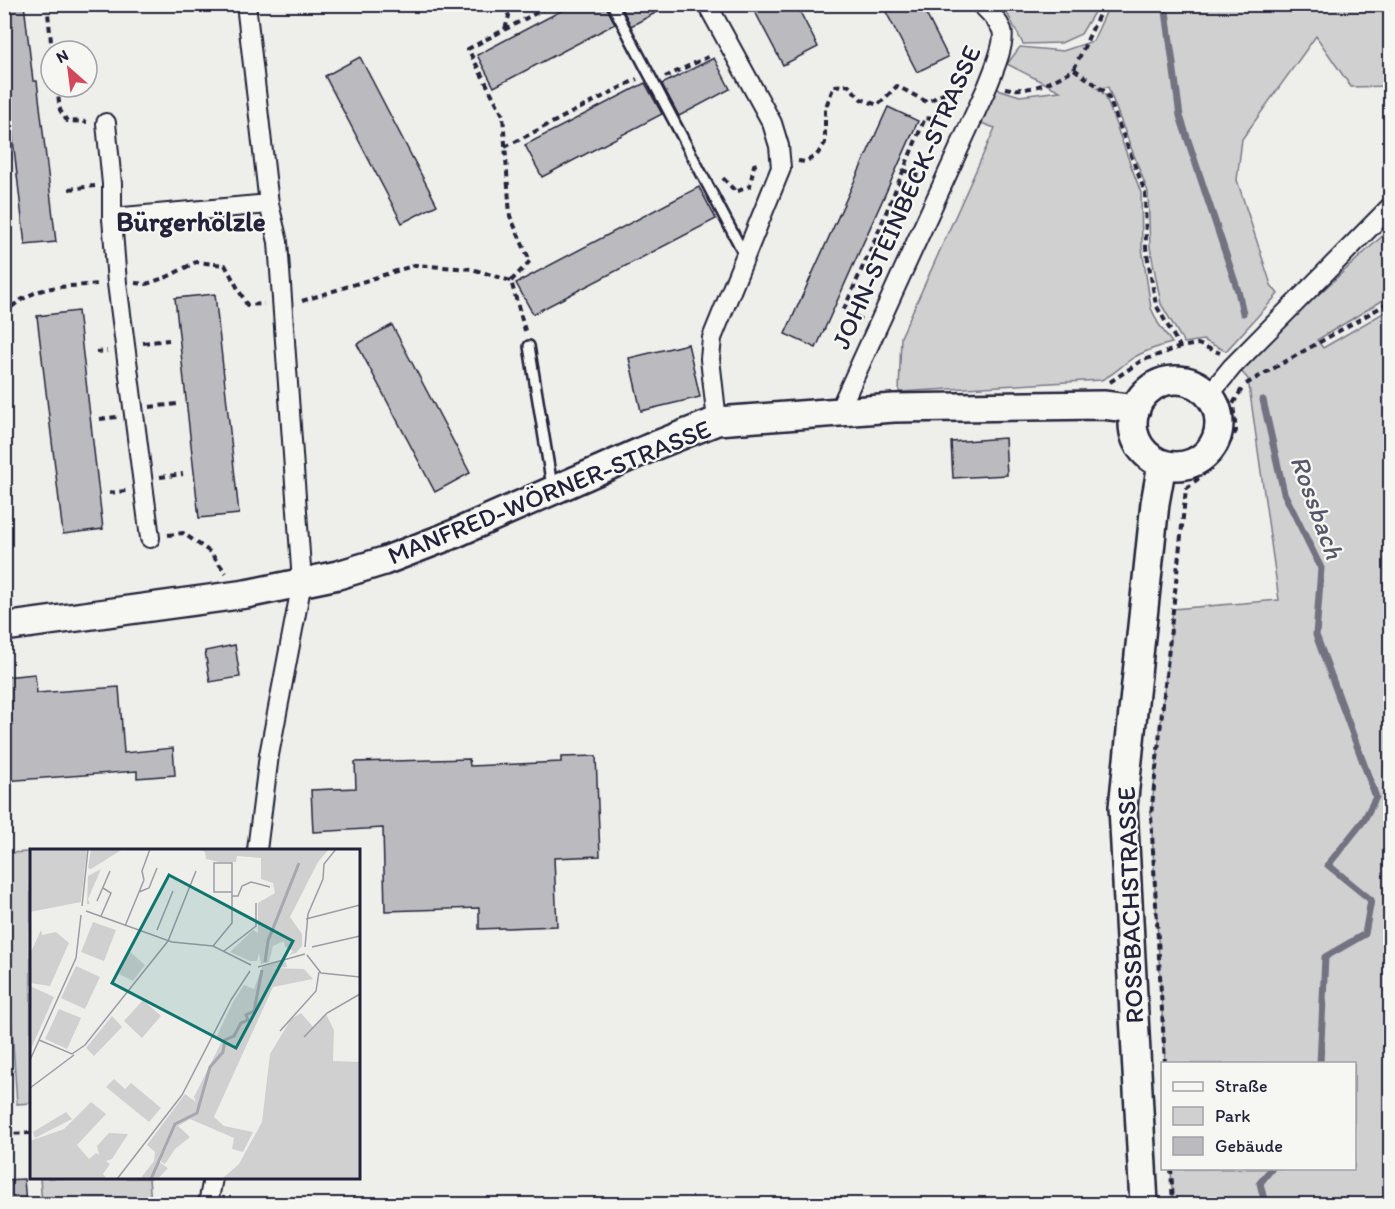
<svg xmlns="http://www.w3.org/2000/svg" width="1395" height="1209" viewBox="0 0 1395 1209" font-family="Itim,sans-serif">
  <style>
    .green { fill: #d0d0d1; stroke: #797986; stroke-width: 1.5 }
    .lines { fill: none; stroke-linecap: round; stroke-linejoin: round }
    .stream { stroke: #727281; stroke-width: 7 }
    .building { fill: #bbbbbf; stroke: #22223b; stroke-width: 1.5 }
    .lane-casing { stroke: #22223b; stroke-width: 14 }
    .street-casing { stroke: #22223b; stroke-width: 22 }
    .secondary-casing { stroke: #22223b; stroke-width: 32 }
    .path { stroke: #22223b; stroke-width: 4; stroke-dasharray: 6 4.5; stroke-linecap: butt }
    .lane { stroke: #f6f6f2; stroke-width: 9 }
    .street { stroke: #f6f6f2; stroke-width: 18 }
    .secondary { stroke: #f6f6f2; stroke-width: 27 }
    .labels { text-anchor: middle; stroke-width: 4.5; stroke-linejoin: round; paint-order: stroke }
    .street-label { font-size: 26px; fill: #22223b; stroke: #f6f6f2 }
    .neighbourhood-label { font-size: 27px; font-weight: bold; fill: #22223b; stroke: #f6f6f2 }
    .water-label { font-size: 27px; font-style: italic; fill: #575769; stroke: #f6f6f2 }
    .inset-river { fill: none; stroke: #a7a7af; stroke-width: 3 }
    .inset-road { fill: none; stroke: #9c9ca5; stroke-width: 1.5 }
    .view { fill: #0f766e; fill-opacity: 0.15; stroke: #0f766e; stroke-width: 3 }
    .inset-edge { fill: none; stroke: #22223b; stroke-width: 3 }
  </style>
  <rect width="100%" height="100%" fill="#eeeeeb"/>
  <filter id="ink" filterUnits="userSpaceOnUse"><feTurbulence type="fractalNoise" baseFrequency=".0167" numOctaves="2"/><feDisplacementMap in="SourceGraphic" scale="12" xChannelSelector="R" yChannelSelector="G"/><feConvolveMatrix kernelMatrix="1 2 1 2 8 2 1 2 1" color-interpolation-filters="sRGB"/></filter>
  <g filter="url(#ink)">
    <g class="green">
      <polygon points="1095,4 1096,9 1081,34 1061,43 1023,44 1003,5"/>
      <path d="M1107,5H1390V86L1351,87L1316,36L1242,139L1237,180L1271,285L1278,294L1226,351L1203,340L1184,343L1161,304L1150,247L1148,192L1108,87L1097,88L1105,95L1141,193L1142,248L1151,308L1158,323L1172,343C1158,347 1143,351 1130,360C1120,367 1113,375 1101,380L899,392L901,337L995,128L981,123L994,88L1020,96L1060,91L1007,64L1020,47L1063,51L1093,41L1108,8Z"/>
      <polygon points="1390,229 1390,296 1317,340 1323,348 1390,309 1390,1204 1173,1204 1171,1169 1354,1168 1354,1064 1165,1064 1151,815 1173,609 1279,600 1248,379 1241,371 1296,315"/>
      <polygon points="31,852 31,1103 17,1104 5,922 5,853"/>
      <polygon points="40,1178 149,1178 151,1204 42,1204"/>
    </g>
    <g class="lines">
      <g class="stream">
        <polyline points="1165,4 1180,116 1238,291 1243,313"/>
        <polyline points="1263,400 1284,493 1321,568 1316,635 1376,797 1364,820 1328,865 1371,900 1365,934 1325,957 1320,1064"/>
        <polyline points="1265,1204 1260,1183 1272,1168"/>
      </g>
    </g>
    <g class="building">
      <polygon points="4,4 24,4 33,81 37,81 56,242 25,245 7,87 4,87"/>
      <polygon points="574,4 605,4 615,24 494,87 477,55"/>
      <polygon points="620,4 672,4 631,26"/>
      <polygon points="751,4 796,4 818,47 783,65"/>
      <polygon points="882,4 921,4 948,57 917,72"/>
      <polygon points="360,57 437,205 402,223 325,76"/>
      <polygon points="714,58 730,89 679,116 662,84"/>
      <polygon points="645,83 662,114 542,177 525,145"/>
      <polygon points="888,107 918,121 816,348 785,334"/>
      <polygon points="699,187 716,219 533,314 516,283"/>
      <polygon points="215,294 239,514 199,518 175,298"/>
      <polygon points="78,311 103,529 63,534 37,316"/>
      <polygon points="392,325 470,473 435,492 357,344"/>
      <polygon points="688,344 700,397 641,411 629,358"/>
      <polygon points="1005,438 1007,475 953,478 951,442"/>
      <polygon points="235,645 240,677 210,682 205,651"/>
      <polygon points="35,674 37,693 119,687 124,753 173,748 175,775 137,778 137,771 4,781 4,677"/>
      <polygon points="596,756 600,856 554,858 557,926 479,929 479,908 385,911 383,828 313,832 311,790 356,788 355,762 469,759 470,766 561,762 561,757"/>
      <polygon points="24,1179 26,1204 4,1204 4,1180"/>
    </g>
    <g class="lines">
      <defs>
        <g id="lane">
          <polyline points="612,4 744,254"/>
          <polyline points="529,346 552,486"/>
        </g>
        <g id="street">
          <polyline points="246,4 269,204 278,242 302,582 269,755 257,850"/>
          <polyline points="707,4 772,123 779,146 781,168 712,338 710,359 717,421"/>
          <polyline points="106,123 112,184 112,218 117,283 150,538"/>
          <polyline points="112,218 269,204"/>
          <polyline points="1209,395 1232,367 1390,207"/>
          <path d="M838,413L988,85C993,72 1006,43 1002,30C998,20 989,12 981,4"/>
          <polyline points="208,1204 213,1178"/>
        </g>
        <g id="secondary">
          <circle cx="1176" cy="423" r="43"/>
          <polyline points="4,627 246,594 338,575 384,561 454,534 654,446 717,421 894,408 1103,405 1136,409"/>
          <polyline points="1144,1204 1123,807 1155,503 1162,464"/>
        </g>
      </defs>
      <use href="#lane" class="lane-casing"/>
      <use href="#street" class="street-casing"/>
      <use href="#secondary" class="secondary-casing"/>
      <g class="path">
        <polyline points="47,4 52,51"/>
        <polyline points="503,4 509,16 505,29"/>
        <polyline points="942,6 946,4"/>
        <polyline points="1074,69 1102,8 1101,4"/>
        <polyline points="665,77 712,55"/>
        <polyline points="57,87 60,110 67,121 87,122"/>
        <path d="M1005,88C1030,93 1053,82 1074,69L1107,93L1145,192L1146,248L1156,305L1180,347L1198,344L1220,353"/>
        <polyline points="505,147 637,79"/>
        <polyline points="798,161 805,162 817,155 825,143 825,109 834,86 848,85 861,99 878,105 897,86 927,102 943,94"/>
        <polyline points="903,170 925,178"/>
        <polyline points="723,178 736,192 750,186 754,165 761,163"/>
        <polyline points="69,189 95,186"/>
        <polyline points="1383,189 1390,181"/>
        <polyline points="874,242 892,251"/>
        <polyline points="511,281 530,261 510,216 503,115 468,49 553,4"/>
        <polyline points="135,283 146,284 167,277 196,262 225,265 247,305 264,304"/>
        <polyline points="302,301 415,265 472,269 511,281 526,334"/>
        <path d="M4,314C36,283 57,288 98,284"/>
        <polyline points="861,319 843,311 874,242 925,118 936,119 943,93 966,89"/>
        <polyline points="143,343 169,340"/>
        <polyline points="96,352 107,351"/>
        <polyline points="1110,382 1141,361 1180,347"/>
        <polyline points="1246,384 1390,302"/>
        <polyline points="150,407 177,404"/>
        <polyline points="100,419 117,417"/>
        <polyline points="160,477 183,474"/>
        <polyline points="109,493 126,491"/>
        <polyline points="168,535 183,533 210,552 226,573"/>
        <polyline points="1165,1064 1151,815 1186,489 1220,460 1236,431 1233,404 1243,387"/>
        <polyline points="4,1134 32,1133"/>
        <polyline points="1171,1168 1173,1204"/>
      </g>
      <use href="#lane" class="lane"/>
      <use href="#street" class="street"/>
      <use href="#secondary" class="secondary"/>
    </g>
  </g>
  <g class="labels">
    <g class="street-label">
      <text transform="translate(906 197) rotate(-66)" y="9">JOHN-STEINBECK-STRASSE</text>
      <text transform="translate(549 492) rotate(-22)" y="9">MANFRED-WÖRNER-STRASSE</text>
      <text transform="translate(1130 905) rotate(-92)" y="9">ROSSBACHSTRASSE</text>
    </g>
    <g class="neighbourhood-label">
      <text x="191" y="231">Bürgerhölzle</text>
    </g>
    <g class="water-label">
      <text transform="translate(1317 507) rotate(70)" y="9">Rossbach</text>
    </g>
  </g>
  <g transform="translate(30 849)">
    <rect width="330" height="330" fill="#eeeeeb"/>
    <path d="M0,0H57L51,53L0,63ZM61,0H93L61,20L58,19ZM299,0L288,13L260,68L272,85V97L266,104L259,106L263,102L255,98L254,92L243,97L239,113L231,115L229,104L227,112H220L200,103L223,81L228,84V54L245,44L243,34L231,30V9L207,7L206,13H189L176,10L175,3L170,0ZM71,20L58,50L60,55H57L58,27ZM63,73L86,81L74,112L51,103ZM11,81L12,86L26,83L39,94L20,137L0,134V105ZM99,102L115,116L103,132L89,125ZM255,111L257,118L240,119L274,120L283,130L243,138L184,268L194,277L223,283L213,303L202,300L204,289L160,270L148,277L160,288L145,300L135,315L131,313L132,305L138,296L131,303L129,313L138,319L128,330H110L124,312L125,303L117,296L155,245L166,253L164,248L192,192L186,189L203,153L214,136L224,140L232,118ZM46,117L70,128L55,160L31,149ZM0,137L24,148L0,202ZM113,151L131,167L112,189L94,172ZM29,160L51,169L37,200L15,190ZM271,164L283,178L296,165L304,181L303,212L330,213V330H192L209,315L232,273L240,205L261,170ZM82,167L92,178L64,207L56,199ZM84,230L95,240L101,234L131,259L119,273L76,238ZM61,253L76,265L47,296L59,310L66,304L69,306L67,297L79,284L98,285L82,310L76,312L80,315L73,325L77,330H0V292L34,280ZM36,263L42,270L5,289L3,283Z" fill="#d0d0d1"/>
    <path class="inset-river" d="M235,113L238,92L269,14M121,330L145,275L167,264L180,218L193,203L195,191L204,187L211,174L218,171L216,166L224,162L232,121"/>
    <path class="inset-road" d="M114,31L112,22L120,0M109,43L119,39L127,19M202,47H208L212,37L221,33L240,38M67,52L80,22M52,57L58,0M56,62L142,93L183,97L221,116M71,67L81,44L73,39M276,70L330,56M95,77L114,31M127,81L143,42M183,97L202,74V14H184V43H202M275,98L278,65L293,30L294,15L306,0M282,98L330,87M194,102L226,77V54M277,106L291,124L330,128M228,118L275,105M250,182L286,142L289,123M274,188L297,164L330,145M9,191L42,205L55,196L138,92L166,22M0,211L46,109L51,66M0,239L44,206M87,330L152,246L201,151L220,122"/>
    <path class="view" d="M139,26L263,92L206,199L82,134Z"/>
    <rect width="330" height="330" class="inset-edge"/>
  </g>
  <rect width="1395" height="1209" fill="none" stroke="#f6f6f2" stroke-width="24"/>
  <rect x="12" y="12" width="1371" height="1185" fill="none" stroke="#22223b" stroke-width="2" filter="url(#ink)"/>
  <rect x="1161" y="1062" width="195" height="108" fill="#f6f6f2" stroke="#a1a1a9" stroke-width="1.5"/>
  <rect x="1173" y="1082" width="30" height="9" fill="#f6f6f2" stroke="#a1a1a9" stroke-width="1.5"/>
  <text x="1215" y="1092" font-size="18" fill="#22223b">Straße</text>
  <rect x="1173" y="1107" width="30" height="18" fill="#d0d0d1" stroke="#a1a1a9" stroke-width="1.5"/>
  <text x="1215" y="1122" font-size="18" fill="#22223b">Park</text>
  <rect x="1173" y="1137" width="30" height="18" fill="#bbbbbf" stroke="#a1a1a9" stroke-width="1.5"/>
  <text x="1215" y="1152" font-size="18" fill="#22223b">Gebäude</text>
  <g transform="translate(69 69) rotate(332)"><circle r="28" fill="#f6f6f2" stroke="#a1a1a9" stroke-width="1.5"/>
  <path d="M0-4.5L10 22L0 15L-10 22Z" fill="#d1495b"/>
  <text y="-9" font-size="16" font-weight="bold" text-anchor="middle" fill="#22223b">N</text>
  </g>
</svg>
